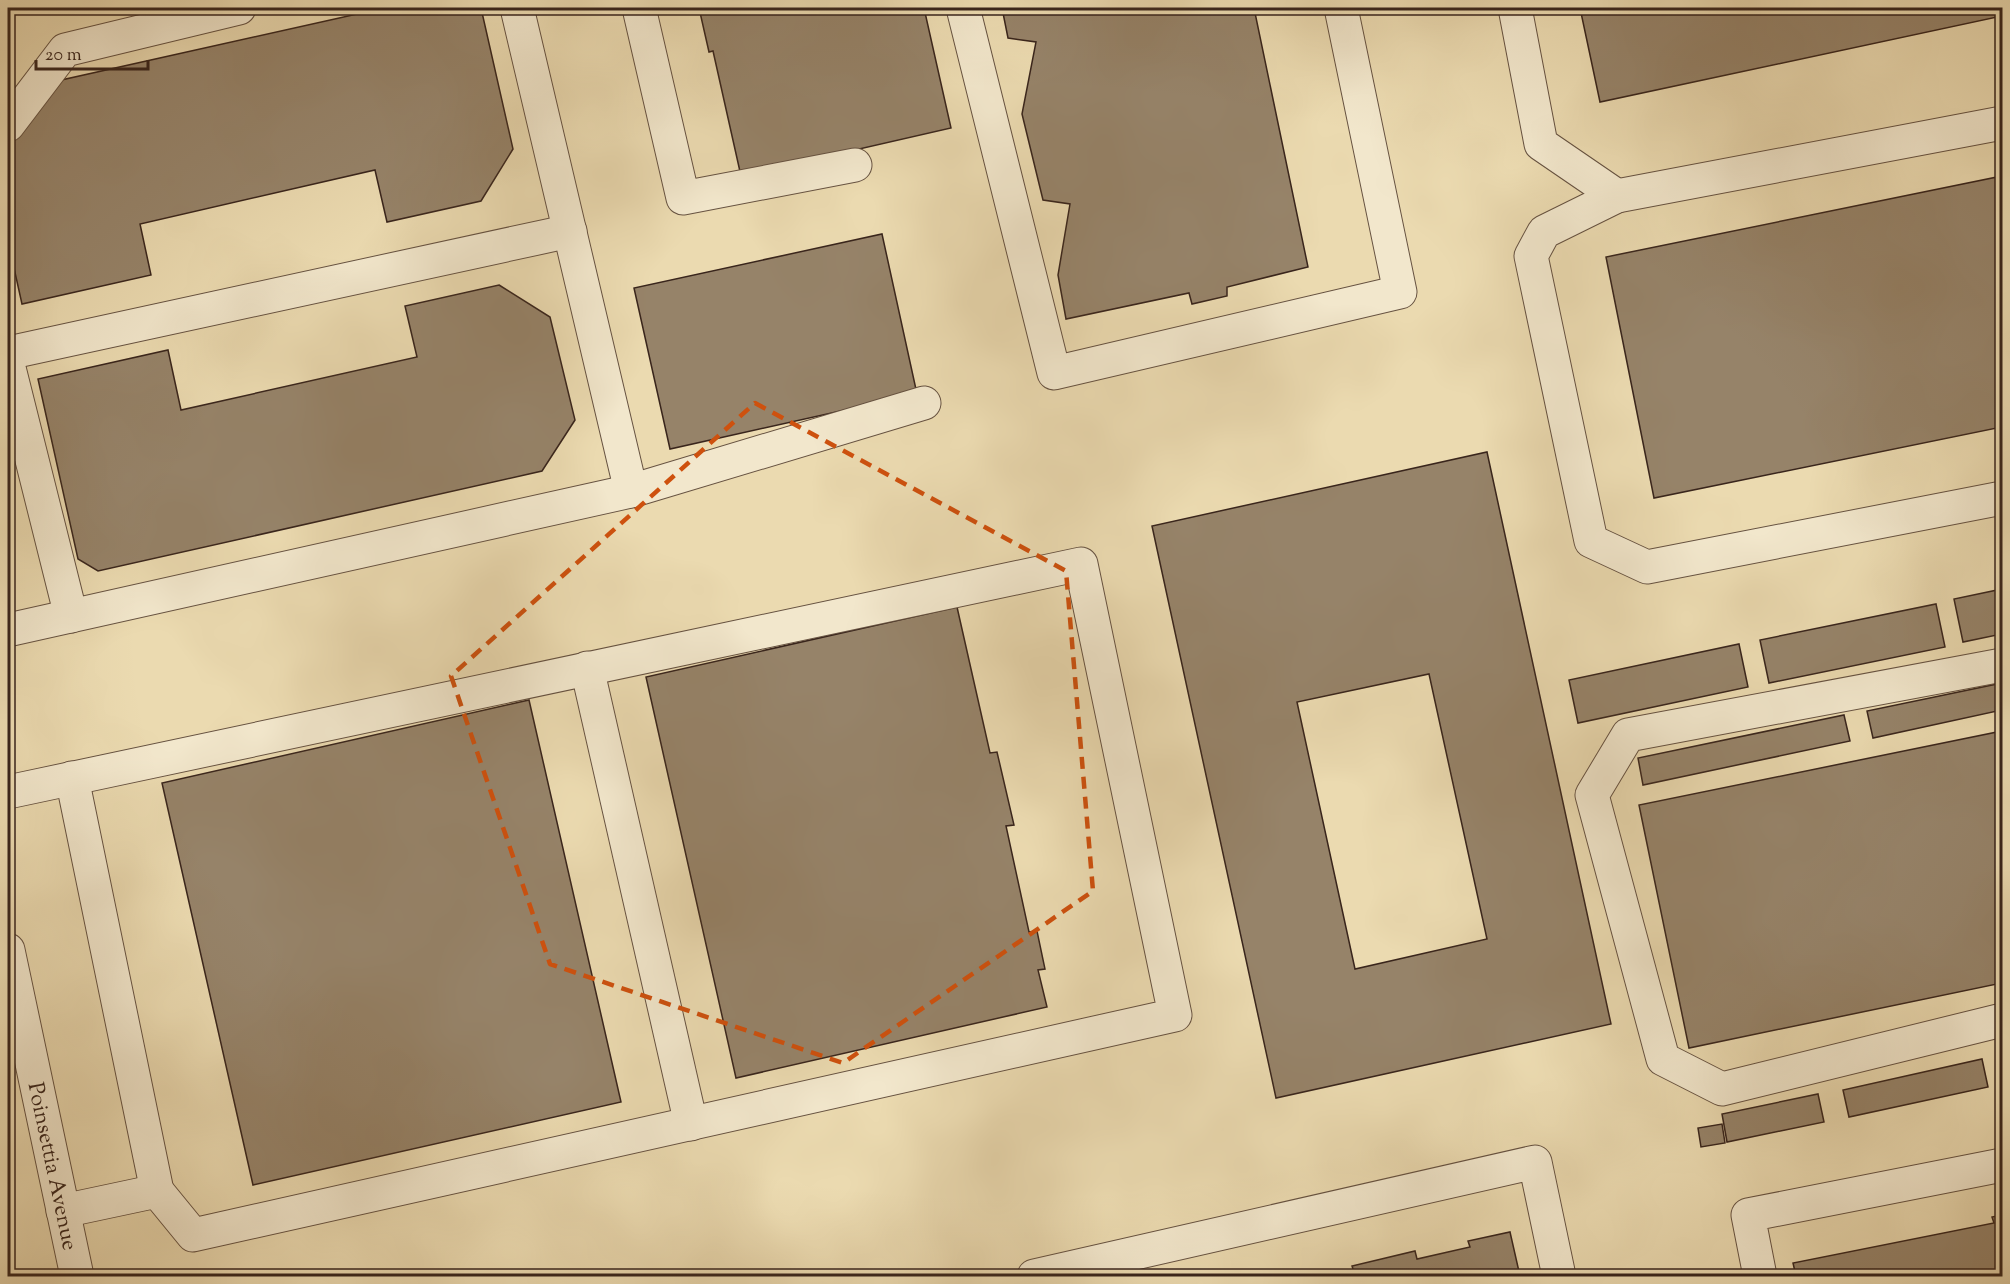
<svg xmlns="http://www.w3.org/2000/svg" width="2010" height="1284" viewBox="0 0 2010 1284" font-family="'Sorts Mill Goudy',serif">
  <style>
    .building { fill: #968369; stroke: #39251c; stroke-width: 1.5; fill-rule: evenodd }
    .lines { fill: none; stroke-linecap: round; stroke-linejoin: round }
    .minor-casing { stroke: #665241; stroke-width: 35 }
    .minor { stroke: #f2e7cc; stroke-width: 33 }
    .marked { fill: none; stroke: #ce510e; stroke-width: 4.5; stroke-dasharray: 12 8; stroke-linejoin: round }
    .labels { text-anchor: middle; stroke-width: 6; stroke-linejoin: round; paint-order: stroke }
    .street-label { font-size: 22px; fill: #39251c; stroke: #f2e7cc }
  </style>
  <rect width="100%" height="100%" fill="#ebdab0"/>
  <filter id="stains"><feTurbulence type="fractalNoise" baseFrequency=".00333" numOctaves="4"/><feColorMatrix values="0 0 0 0 .2 0 0 0 0 .09 0 0 0 0 .02 0 0 0 .5 -.17"/></filter>
  <radialGradient id="worn" r=".72"><stop offset=".6" stop-color="#630" stop-opacity="0"/><stop offset="1" stop-color="#630" stop-opacity=".3"/></radialGradient>
  <g class="building">
    <polygon points="384,8 481,8 513,149 481,201 387,222 375,170 140,224 151,275 22,304 8,241 8,146 48,83"/>
    <polygon points="699,8 924,8 951,128 741,176 713,51 709,52"/>
    <polygon points="1002,8 1254,8 1308,267 1227,287 1227,296 1192,304 1189,293 1066,319 1058,275 1070,204 1043,200 1022,114 1036,42 1008,38"/>
    <polygon points="1580,8 2002,8 2002,16 1600,102"/>
    <polygon points="2002,176 2002,427 1654,498 1606,257"/>
    <polygon points="882,234 917,394 670,449 634,288"/>
    <polygon points="499,285 550,317 575,420 542,471 98,571 78,559 38,379 168,350 181,410 417,357 405,306"/>
    <path d="M1487,452L1611,1024L1276,1098L1152,526ZM1429,674L1487,939L1355,969L1297,702Z"/>
    <polygon points="2002,589 2002,634 1963,642 1954,599"/>
    <polygon points="1936,604 1945,647 1769,683 1760,640"/>
    <polygon points="957,607 990,753 997,752 1014,825 1006,826 1029,932 1037,931 1045,969 1038,970 1047,1007 736,1078 646,677"/>
    <polygon points="1739,644 1748,687 1578,723 1569,680"/>
    <polygon points="2002,683 2002,710 1873,738 1867,711"/>
    <polygon points="529,700 621,1102 253,1185 162,783"/>
    <polygon points="1844,715 1850,741 1643,785 1638,758"/>
    <polygon points="2002,731 2002,983 1689,1048 1639,805"/>
    <polygon points="1982,1059 1988,1087 1849,1117 1843,1090"/>
    <polygon points="1818,1094 1824,1122 1727,1142 1722,1114"/>
    <polygon points="1722,1124 1725,1143 1701,1147 1698,1128"/>
    <polygon points="2002,1215 2002,1276 1796,1276 1793,1263 1994,1223 1992,1217"/>
    <polygon points="1510,1232 1520,1276 1335,1276 1354,1272 1352,1266 1415,1251 1417,1259 1470,1247 1468,1241"/>
  </g>
  <g class="lines">
    <defs>
      <g id="minor">
        <polyline points="517,8 631,491 924,403"/>
        <polyline points="639,8 683,198 855,165"/>
        <polyline points="963,8 1054,373 1400,292 1341,8"/>
        <polyline points="1515,8 1541,144 1617,196 2002,123"/>
        <polyline points="8,125 65,50 239,8"/>
        <polyline points="1617,196 1544,232 1531,256 1591,541 1647,567 2002,498"/>
        <polyline points="8,353 570,231"/>
        <polyline points="8,364 71,616"/>
        <polyline points="8,630 631,491"/>
        <polyline points="2002,665 1628,735 1592,795 1663,1059 1722,1089 2002,1020"/>
        <polyline points="587,668 691,1124"/>
        <polyline points="72,778 157,1191"/>
        <polyline points="8,792 1081,564 1175,1015 193,1235 157,1191 63,1211"/>
        <polyline points="8,950 77,1276"/>
        <polyline points="1034,1276 1535,1162 1559,1276"/>
        <polyline points="1760,1276 1748,1215 2002,1165"/>
      </g>
    </defs>
    <use href="#minor" class="minor-casing"/>
    <use href="#minor" class="minor"/>
  </g>
  <path class="marked" d="M755,403L1066,571L1093,891L843,1063L550,964L451,676Z"/>
  <g class="labels">
    <g class="street-label">
      <text transform="translate(54 1166) rotate(78)" y="8">Poinsettia Avenue</text>
    </g>
  </g>
  <rect width="2010" height="1284" fill="none" stroke="#ebdab0" stroke-width="30"/>
  <rect x="9" y="9" width="1992" height="1266" fill="none" stroke="#39251c" stroke-width="3"/>
  <rect x="15" y="15" width="1980" height="1254" fill="none" stroke="#39251c" stroke-width="1.5"/>
  <path d="M36 60v9h112v-9" fill="none" stroke="#39251c" stroke-width="3"/>
  <text x="45" y="60" font-size="18" fill="#39251c" stroke="#f2e7cc" stroke-width="4.5" paint-order="stroke">20 m</text>
  <rect width="100%" height="100%" filter="url(#stains)"/>
  <rect width="100%" height="100%" fill="url(#worn)"/>
</svg>
